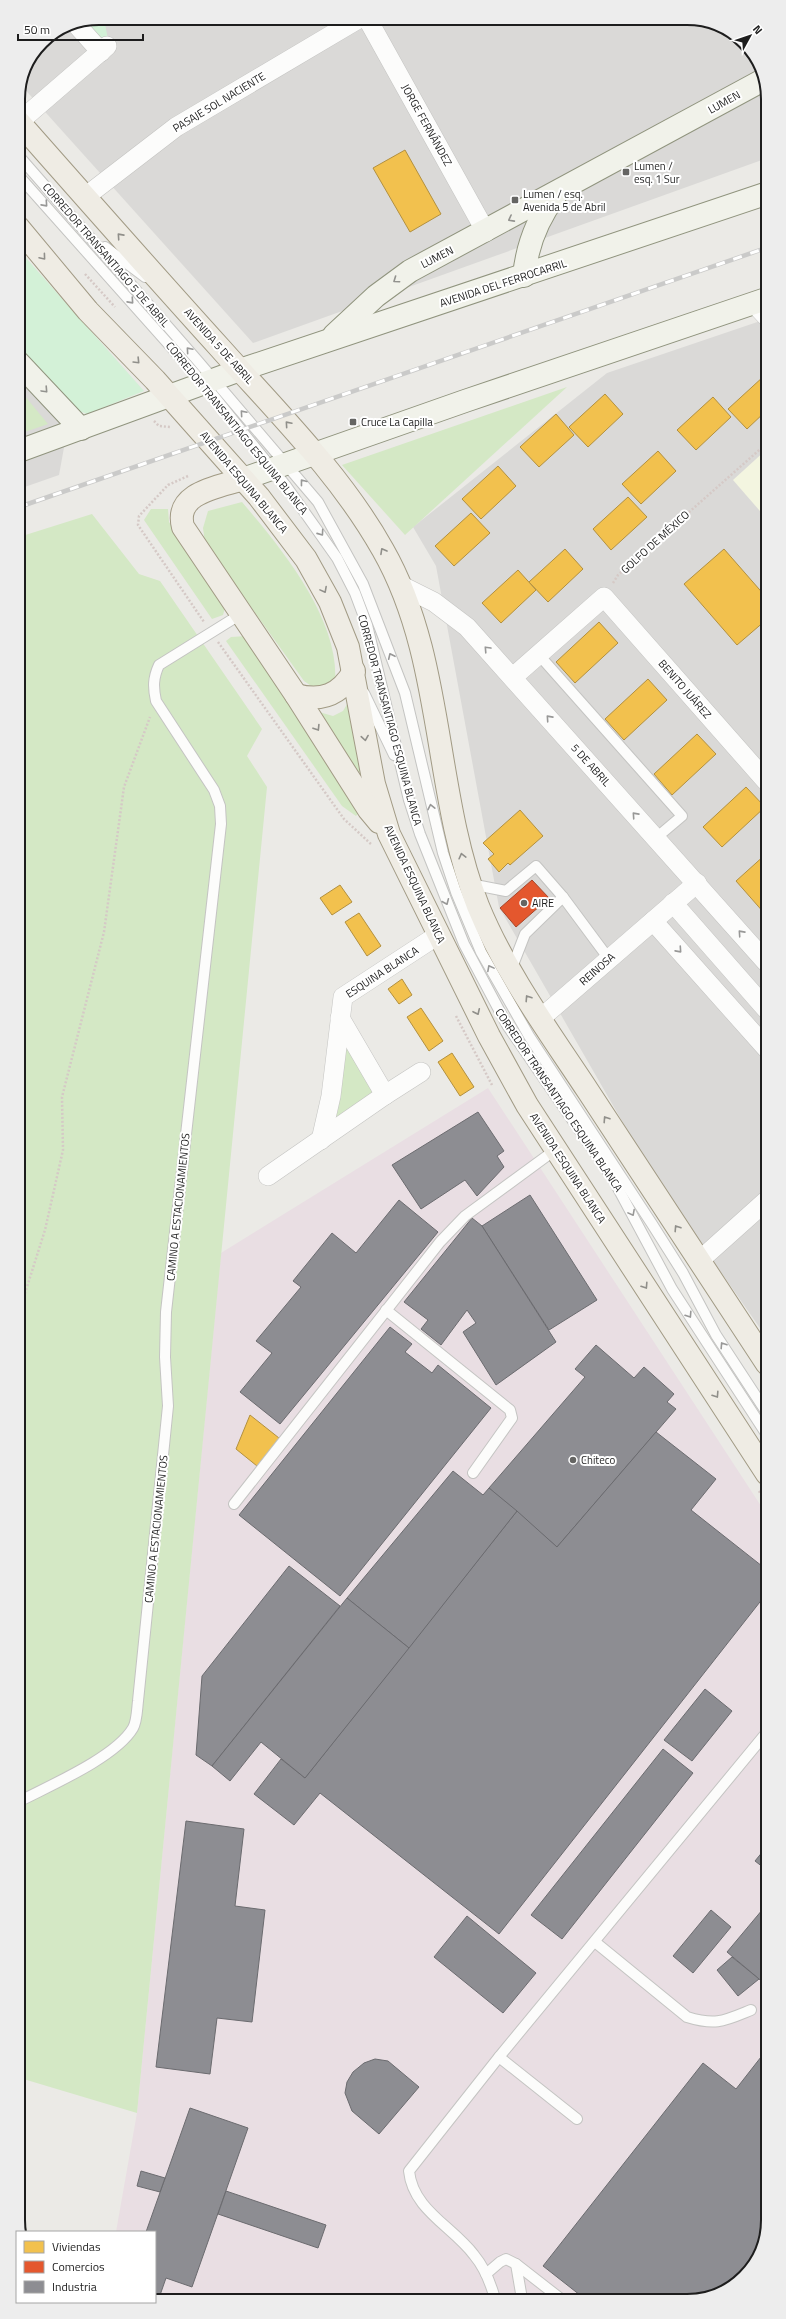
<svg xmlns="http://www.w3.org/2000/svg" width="786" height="2319" viewBox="0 0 786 2319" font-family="'Titillium Web',sans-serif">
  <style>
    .residential { fill: #dad9d7 }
    .industrial { fill: #e9dee3 }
    .education { fill: #f3f5e0 }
    .grass { fill: #d4e8c5 }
    .park { fill: #d3f1d7 }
    .homes { fill: #f2c14e; stroke: #b2903f }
    .shops { fill: #e4572e; stroke: #a84629 }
    .industry { fill: #8d8d92; stroke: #6b6b6f }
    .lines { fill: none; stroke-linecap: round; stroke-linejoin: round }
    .lane-casing { stroke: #c4c4c2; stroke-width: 12 }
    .street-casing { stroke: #c4c4c2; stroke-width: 20 }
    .secondary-casing { stroke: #90947e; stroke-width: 24 }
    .primary-casing { stroke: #a19a84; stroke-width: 24 }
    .path { stroke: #d5c9c6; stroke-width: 2.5; stroke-dasharray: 2 2; stroke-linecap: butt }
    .lane { stroke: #fcfcfb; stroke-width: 10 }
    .street { stroke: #fcfcfb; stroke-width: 19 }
    .secondary { stroke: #f1f2ea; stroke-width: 22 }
    .primary { stroke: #efece4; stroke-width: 22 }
    .rail-casing { stroke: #cacac9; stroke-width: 4.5 }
    .rail { stroke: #fff; stroke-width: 3; stroke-dasharray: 9; stroke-linecap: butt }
    .oneway { stroke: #989897 }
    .oneway2 { stroke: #92928e }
    .oneway3 { stroke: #908f8a }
    .poi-dot { fill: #656563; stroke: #fff; stroke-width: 1.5 }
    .labels { text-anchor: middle; stroke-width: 4; stroke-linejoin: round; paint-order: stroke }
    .street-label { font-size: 11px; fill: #1d1d1d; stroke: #fff }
    .poi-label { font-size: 11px; fill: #1d1d1d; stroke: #fff; text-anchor: start }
    .rim { fill: none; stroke: #1d1d1d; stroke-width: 2 }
  </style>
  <rect width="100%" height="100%" fill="#ebeae6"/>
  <g class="residential">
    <polygon points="99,18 693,18 740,38 765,78 765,159 253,343 20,84 24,68 42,41 68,24"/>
    <polygon points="766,319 767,1338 653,1175 499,907 436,566 413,527 607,373"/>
    <polygon points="18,350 74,409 69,420 59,475 19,489"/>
  </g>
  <polygon class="industrial" points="488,1088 767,1515 768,2221 751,2270 708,2298 155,2301 155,2232 116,2232 137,2113 221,1253"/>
  <polygon class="education" points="766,450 766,518 733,480"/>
  <g class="grass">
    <polygon points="567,387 405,535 342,465"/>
    <polygon points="19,389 48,424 19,434"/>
    <path d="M242,502C281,548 340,619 335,683L314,688L304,681L205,543L203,528L208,511Z"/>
    <polygon points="151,509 168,509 169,522 226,604 223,615 212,619 144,520"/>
    <polygon points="92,514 139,574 160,581 262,729 247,756 267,787 137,2113 20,2078 19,537"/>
    <polygon points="247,636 364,807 356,816 342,806 226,641 231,637"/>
    <polygon points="349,701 363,772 356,773 319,712 333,716 343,711"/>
    <polygon points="343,1037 376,1093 332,1126"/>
  </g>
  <g class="park">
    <polygon points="104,18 108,40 103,45 85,21"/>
    <polygon points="18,249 144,391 87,414 74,409 18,350"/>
  </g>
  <g class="homes">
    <polygon points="405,150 441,214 410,232 373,168"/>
    <polygon points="764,376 766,378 766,411 747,429 728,409"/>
    <polygon points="605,394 623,414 588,447 569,427"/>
    <polygon points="713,397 731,417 696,450 677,430"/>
    <polygon points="556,414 574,435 539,467 520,447"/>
    <polygon points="658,451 676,471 641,504 622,484"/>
    <polygon points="498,466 516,486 481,519 462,499"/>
    <polygon points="628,497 647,517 611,550 593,529"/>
    <polygon points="471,513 490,533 454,566 435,546"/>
    <polygon points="565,549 583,569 548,602 529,582"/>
    <polygon points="724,549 766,597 766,620 737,645 684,584"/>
    <polygon points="518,570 536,590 501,623 482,603"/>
    <polygon points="599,622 618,643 575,683 556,662"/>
    <polygon points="648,679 667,700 624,740 605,719"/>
    <polygon points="697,734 716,754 672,795 654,774"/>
    <polygon points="746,787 765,807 722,847 703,827"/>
    <polygon points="520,810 543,836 510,865 508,863 499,872 488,859 494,854 483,843"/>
    <polygon points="766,854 766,913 765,914 736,881"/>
    <polygon points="340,885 352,902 332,915 320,898"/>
    <polygon points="359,913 381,946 367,956 345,922"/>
    <polygon points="402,979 412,995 399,1004 388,989"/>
    <polygon points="421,1008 443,1041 429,1051 407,1017"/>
    <polygon points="452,1053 474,1087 460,1096 438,1062"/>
    <polygon points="250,1415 279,1438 257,1466 236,1449"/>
  </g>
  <polygon class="shops" points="532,880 549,898 516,927 500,908"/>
  <g class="industry">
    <polygon points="478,1112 504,1151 497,1156 504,1167 477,1196 465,1180 421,1209 392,1165"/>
    <polygon points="530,1195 597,1300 549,1330 482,1226"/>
    <polygon points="399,1200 438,1232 280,1424 240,1392 272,1353 256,1341 301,1287 293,1281 332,1233 356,1253"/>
    <polygon points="472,1218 482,1226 556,1342 496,1385 463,1332 476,1323 467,1310 441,1345 421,1329 428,1320 404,1302"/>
    <polygon points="390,1327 412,1344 405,1352 432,1373 438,1365 491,1408 340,1596 239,1515"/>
    <polygon points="596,1345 634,1378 644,1367 674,1394 667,1402 676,1409 557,1547 489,1488 585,1377 575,1369"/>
    <polygon points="656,1432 716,1479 691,1510 767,1570 767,1593 499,1934 320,1793 294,1825 254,1794 281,1759 305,1778 517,1511 557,1547"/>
    <polygon points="453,1471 483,1495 489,1488 517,1511 409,1648 347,1598"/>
    <polygon points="289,1566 340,1606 212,1766 196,1755 202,1676"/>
    <polygon points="347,1598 409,1648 305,1778 261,1742 230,1781 212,1766"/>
    <polygon points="705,1689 732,1711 692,1761 664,1740"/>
    <polygon points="663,1749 693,1773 562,1939 531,1915"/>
    <polygon points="186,1821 244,1829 235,1906 265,1910 252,2022 217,2018 210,2074 156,2067"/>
    <polygon points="768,1829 768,1839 762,1835"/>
    <polygon points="768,1845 768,1871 755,1861"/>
    <polygon points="768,1903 768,1980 765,1984 727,1952"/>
    <polygon points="711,1910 731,1927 693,1973 673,1956"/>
    <polygon points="467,1916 536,1973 503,2013 434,1957"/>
    <polygon points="732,1957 759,1979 738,1996 717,1970"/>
    <polygon points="761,2057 768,2062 768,2221 751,2270 708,2298 585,2299 543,2266 703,2063 736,2089"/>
    <polygon points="375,2059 388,2061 419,2087 379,2134 352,2111 345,2093 347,2082 353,2072 364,2063"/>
    <polygon points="190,2108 248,2128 192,2287 166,2278 158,2301 155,2301 155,2232 146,2232"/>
    <polygon points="141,2171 165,2178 160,2192 137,2186"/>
    <polygon points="226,2191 326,2225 318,2248 218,2214"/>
  </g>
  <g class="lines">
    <defs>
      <g id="lane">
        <polyline points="18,155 197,360 318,502 363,584 405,693 443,853 456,892 481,952 529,1036 652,1224 683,1273 716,1335 767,1413"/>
        <polyline points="18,175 204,384 286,486 337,558 355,593 367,625 409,800 420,834 464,944 507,1025 613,1179 672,1289 767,1435"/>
        <polyline points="105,247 145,277"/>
        <polyline points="539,655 682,816 656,838"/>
        <polyline points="364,693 394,755"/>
        <polyline points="470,884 506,891 536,866 563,897"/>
        <polyline points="511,970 525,934 563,897 609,959"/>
        <polyline points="386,1310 510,1410 512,1418 473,1473"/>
        <polyline points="234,1504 440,1242 465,1216 555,1150"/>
        <path d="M20,1801C51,1785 116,1757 133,1728C137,1721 137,1709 138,1701L168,1406L165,1357L166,1312L221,824L220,806L214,790L156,701C153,687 153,678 159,665L241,614"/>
        <path d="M595,1942L687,2017C716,2026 724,2021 751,2010"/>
        <polyline points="499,2057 577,2119"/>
        <polyline points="516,2264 522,2299"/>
        <polyline points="486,2274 500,2262 506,2259 516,2264 561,2299"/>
        <path d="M495,2299C491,2284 484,2267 474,2255C452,2226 413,2210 409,2171L499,2057L767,1732"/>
      </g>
      <g id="street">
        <polyline points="367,18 486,232"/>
        <polyline points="75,23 101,52"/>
        <polyline points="19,122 107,46"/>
        <polyline points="85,197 176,127 360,18"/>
        <polyline points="754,303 766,316"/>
        <polyline points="400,585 434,602 467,627 766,962"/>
        <polyline points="513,677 604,597 766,781"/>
        <polyline points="673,903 766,1009"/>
        <polyline points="653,921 767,1049"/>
        <polyline points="340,1018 385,1095"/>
        <polyline points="541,1018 697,883"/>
        <polyline points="321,1140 331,1096 343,997 438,935"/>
        <polyline points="268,1176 385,1095 421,1072"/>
        <polyline points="699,1261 767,1200"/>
      </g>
      <g id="secondary">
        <path d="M524,276C527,246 536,221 555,196"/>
        <polyline points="334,335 376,296 410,271 765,79"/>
        <polyline points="18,362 81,429"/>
        <polyline points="19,451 240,370 765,194"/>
        <polyline points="243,479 465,401 766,299"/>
      </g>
      <g id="primary">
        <path d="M18,121C85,197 152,273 220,348C277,412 341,475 383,550C445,659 433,791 478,906C505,972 549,1032 588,1091C647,1182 707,1273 767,1364"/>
        <polyline points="18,227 88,311 155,380 259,497 306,559 330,602 348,647 374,784 389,834 489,1036 527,1105 767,1474"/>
        <path d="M243,479C219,487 174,492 183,527L296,695L369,810L379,822"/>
        <path d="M296,695C322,702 340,695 354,671"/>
      </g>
    </defs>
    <use href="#lane" class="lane-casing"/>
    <use href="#street" class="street-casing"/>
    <use href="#secondary" class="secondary-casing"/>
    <use href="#primary" class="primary-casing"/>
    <g class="path">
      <polyline points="85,274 115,307"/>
      <polyline points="154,421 159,426 170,427"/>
      <polyline points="188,476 168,485 139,516 138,525 204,622"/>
      <polyline points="613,583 618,575 766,444"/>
      <polyline points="218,642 344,819 372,845"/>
      <polyline points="456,1016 492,1085"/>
      <polyline points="20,1309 45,1230 63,1150 62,1097 104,932 124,787 150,717"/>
      <polyline points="759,1491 767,1504"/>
    </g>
    <use href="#lane" class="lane"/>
    <use href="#street" class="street"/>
    <use href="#secondary" class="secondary"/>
    <use href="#primary" class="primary"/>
    <defs>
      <polyline id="rail" points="19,507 766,248"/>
    </defs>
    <use href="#rail" class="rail-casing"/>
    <use href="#rail" class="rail"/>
  </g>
  <defs><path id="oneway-chevron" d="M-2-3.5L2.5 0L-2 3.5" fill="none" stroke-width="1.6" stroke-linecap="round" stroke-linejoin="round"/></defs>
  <g class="oneway">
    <use href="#oneway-chevron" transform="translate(45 204) rotate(48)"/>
    <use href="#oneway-chevron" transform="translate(131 301) rotate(48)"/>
    <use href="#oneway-chevron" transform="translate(189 350) rotate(-131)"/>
    <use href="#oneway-chevron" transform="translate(243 413) rotate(-131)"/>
    <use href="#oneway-chevron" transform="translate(303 482) rotate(-128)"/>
    <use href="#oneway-chevron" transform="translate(321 533) rotate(55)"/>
    <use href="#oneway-chevron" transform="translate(487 649) rotate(-133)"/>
    <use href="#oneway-chevron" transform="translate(391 656) rotate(-115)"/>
    <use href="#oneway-chevron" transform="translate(549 718) rotate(-132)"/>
    <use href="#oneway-chevron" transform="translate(431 807) rotate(-102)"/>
    <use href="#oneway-chevron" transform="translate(635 815) rotate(-132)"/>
    <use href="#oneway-chevron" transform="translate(446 902) rotate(67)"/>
    <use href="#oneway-chevron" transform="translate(741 933) rotate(-132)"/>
    <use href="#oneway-chevron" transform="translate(679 950) rotate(48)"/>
    <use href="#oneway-chevron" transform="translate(490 968) rotate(-118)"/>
    <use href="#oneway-chevron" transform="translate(632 1213) rotate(62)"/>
    <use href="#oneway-chevron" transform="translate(689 1315) rotate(57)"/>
    <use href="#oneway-chevron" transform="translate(723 1345) rotate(-123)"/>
  </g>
  <g class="oneway2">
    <use href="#oneway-chevron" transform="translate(511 219) rotate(152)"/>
    <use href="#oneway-chevron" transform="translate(396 280) rotate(145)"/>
    <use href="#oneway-chevron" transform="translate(45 390) rotate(47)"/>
  </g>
  <g class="oneway3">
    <use href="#oneway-chevron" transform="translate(120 236) rotate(-132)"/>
    <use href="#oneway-chevron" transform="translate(43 257) rotate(50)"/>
    <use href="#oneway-chevron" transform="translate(137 361) rotate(46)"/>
    <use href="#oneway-chevron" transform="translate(288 424) rotate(-131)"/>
    <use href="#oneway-chevron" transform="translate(383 551) rotate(-119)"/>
    <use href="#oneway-chevron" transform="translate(324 590) rotate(62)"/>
    <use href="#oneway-chevron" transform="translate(317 728) rotate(58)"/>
    <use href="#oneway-chevron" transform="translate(365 738) rotate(81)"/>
    <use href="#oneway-chevron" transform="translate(462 856) rotate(-104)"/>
    <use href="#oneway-chevron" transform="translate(528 998) rotate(-123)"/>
    <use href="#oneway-chevron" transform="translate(477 1012) rotate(65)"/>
    <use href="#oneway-chevron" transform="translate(606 1119) rotate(-123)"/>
    <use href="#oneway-chevron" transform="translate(677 1228) rotate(-123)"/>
    <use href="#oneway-chevron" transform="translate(645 1286) rotate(57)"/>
    <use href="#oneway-chevron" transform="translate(716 1395) rotate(57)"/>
  </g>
  <g class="poi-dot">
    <rect x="622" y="168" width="8" height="8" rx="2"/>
    <rect x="511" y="196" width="8" height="8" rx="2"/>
    <rect x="349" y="418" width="8" height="8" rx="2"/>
    <circle cx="524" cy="903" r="4"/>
    <circle cx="573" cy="1460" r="4"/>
  </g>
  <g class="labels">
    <g class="street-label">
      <text transform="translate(219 102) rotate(-31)" y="4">PASAJE SOL NACIENTE</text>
      <text transform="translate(724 102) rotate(-29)" y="4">LUMEN</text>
      <text transform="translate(427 125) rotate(61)" y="4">JORGE FERNÁNDEZ</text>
      <text transform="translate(106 255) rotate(49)" y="4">CORREDOR TRANSANTIAGO 5 DE ABRIL</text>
      <text transform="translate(437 257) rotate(-27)" y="4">LUMEN</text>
      <text transform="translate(503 283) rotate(-18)" y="4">AVENIDA DEL FERROCARRIL</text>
      <text transform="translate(219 346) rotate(48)" y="4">AVENIDA 5 DE ABRIL</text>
      <text transform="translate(237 428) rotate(51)" y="4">CORREDOR TRANSANTIAGO ESQUINA BLANCA</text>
      <text transform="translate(244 482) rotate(50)" y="4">AVENIDA ESQUINA BLANCA</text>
      <text transform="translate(655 542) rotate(-42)" y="4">GOLFO DE MÉXICO</text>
      <text transform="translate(685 689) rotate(49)" y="4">BENITO JUÁREZ</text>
      <text transform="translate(390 720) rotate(75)" y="4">CORREDOR TRANSANTIAGO ESQUINA BLANCA</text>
      <text transform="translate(591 765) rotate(48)" y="4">5 DE ABRIL</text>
      <text transform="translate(415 884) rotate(65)" y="4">AVENIDA ESQUINA BLANCA</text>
      <text transform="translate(597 969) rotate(-41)" y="4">REINOSA</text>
      <text transform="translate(382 972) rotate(-33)" y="4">ESQUINA BLANCA</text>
      <text transform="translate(559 1100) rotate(56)" y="4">CORREDOR TRANSANTIAGO ESQUINA BLANCA</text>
      <text transform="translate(568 1168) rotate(57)" y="4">AVENIDA ESQUINA BLANCA</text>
      <text transform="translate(178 1207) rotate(-84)" y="4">CAMINO A ESTACIONAMIENTOS</text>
      <text transform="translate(156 1529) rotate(-84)" y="4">CAMINO A ESTACIONAMIENTOS</text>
    </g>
    <g class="poi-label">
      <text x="634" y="170">Lumen /<tspan x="634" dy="13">esq. 1 Sur</tspan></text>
      <text x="523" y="198">Lumen / esq.<tspan x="523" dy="13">Avenida 5 de Abril</tspan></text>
      <text x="361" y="426">Cruce La Capilla</text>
      <text x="532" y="907">AIRE</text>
      <text x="581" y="1464">Chiteco</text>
    </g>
  </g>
  <path d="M0 0H786V2319H0ZM99 25H687A74 74 0 0 1 761 99V2220A74 74 0 0 1 687 2294H99A74 74 0 0 1 25 2220V99A74 74 0 0 1 99 25Z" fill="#ededed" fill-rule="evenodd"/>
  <path class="rim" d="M99 25H687A74 74 0 0 1 761 99V2220A74 74 0 0 1 687 2294H99A74 74 0 0 1 25 2220V99A74 74 0 0 1 99 25Z"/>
  <rect x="16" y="2231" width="140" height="72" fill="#ffffff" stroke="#a5a5a5"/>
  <rect x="24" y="2241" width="20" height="12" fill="#f2c14e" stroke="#a5a5a5"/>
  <text x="52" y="2251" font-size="12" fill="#1d1d1d">Viviendas</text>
  <rect x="24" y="2261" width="20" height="12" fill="#e4572e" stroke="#a5a5a5"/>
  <text x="52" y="2271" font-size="12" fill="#1d1d1d">Comercios</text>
  <rect x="24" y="2281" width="20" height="12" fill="#8d8d92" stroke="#a5a5a5"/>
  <text x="52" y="2291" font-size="12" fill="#1d1d1d">Industria</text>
  <g transform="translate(750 36) rotate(50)" stroke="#ffffff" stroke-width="3" paint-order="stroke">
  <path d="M0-3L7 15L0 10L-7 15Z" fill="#1d1d1d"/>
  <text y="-6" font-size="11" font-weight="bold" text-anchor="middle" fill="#1d1d1d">N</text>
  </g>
  <path d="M18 34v6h125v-6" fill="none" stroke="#1d1d1d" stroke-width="2"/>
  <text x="24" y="34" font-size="12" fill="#1d1d1d" stroke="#ffffff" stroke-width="3" paint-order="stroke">50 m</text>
</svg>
